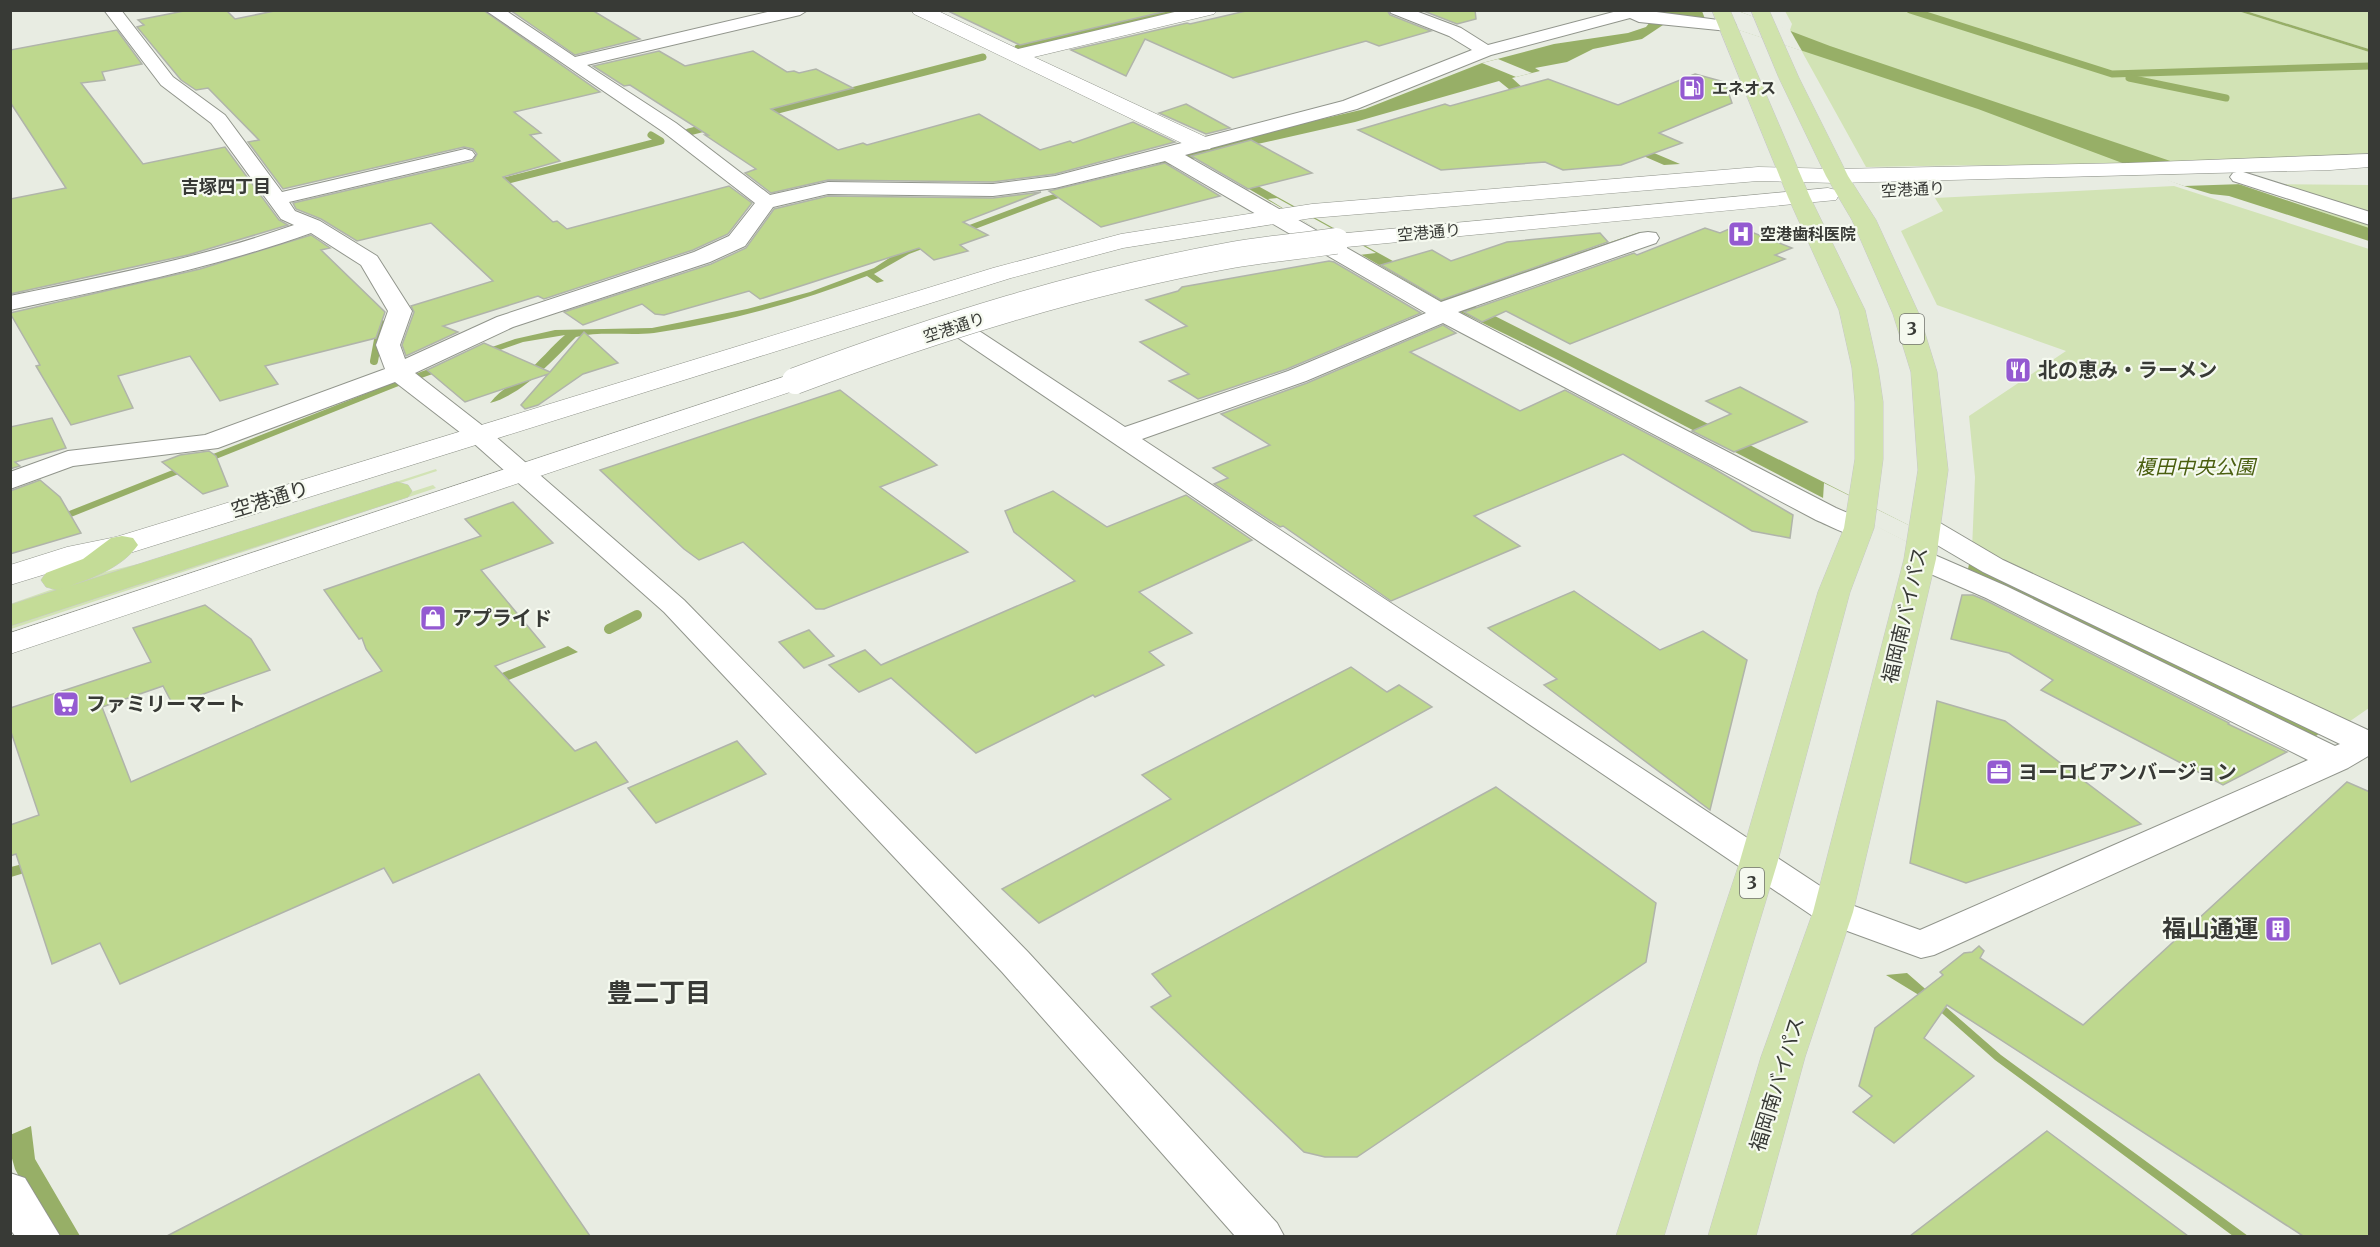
<svg xmlns="http://www.w3.org/2000/svg" width="2380" height="1247" viewBox="0 0 2380 1247" font-family="Merriweather,'Noto Sans JP',serif">
  <style>
    .green { fill: #d2e3b5 }
    .water { fill: #97af67 }
    .pier { fill: #e8ece2 }
    .lines { fill: none; stroke-linecap: round; stroke-linejoin: round }
    .stream-far2 { stroke: #97af67; stroke-width: 7 }
    .stream-far1 { stroke: #97af67; stroke-width: 8 }
    .stream { stroke: #97af67; stroke-width: 10 }
    .building { fill: #bed88e; stroke: #b0b4aa; stroke-width: 1.5 }
    .minor-casing { stroke: #91958c; stroke-width: 2 }
    .tertiary-casing { stroke: #91958c; stroke-width: 1 }
    .trunk-casing { stroke: #c7c8c7; stroke-width: 1 }
    .motorway-casing { stroke: #c7c8c7; stroke-width: 1 }
    .minor { fill: #fff; fill-rule: evenodd }
    .tertiary { fill: #fff; fill-rule: evenodd }
    .trunk { fill: #d0e3ac; fill-rule: evenodd }
    .motorway { fill: #c4dc97; fill-rule: evenodd }
    .tertiary-bridge-casing { stroke: #91958c; stroke-width: 27; stroke-linecap: butt }
    .tertiary-bridge { stroke: #fff; stroke-width: 26 }
    .labels { text-anchor: middle; stroke-width: 4.5; stroke-linejoin: round; paint-order: stroke }
    .far-poi-label { font-size: 16px; font-weight: bold; fill: #383a36; stroke: #f5f9ef; text-anchor: start }
    .far-street-label { font-size: 16px; fill: #383a36; stroke: #f5f9ef }
    .far-neighbourhood-label { font-size: 18px; font-weight: bold; fill: #383a36; stroke: #f5f9ef }
    .shield { fill: #f5f9ef; stroke: #71736e; stroke-width: 1.5 }
    .shield-label { font-size: 18px; font-weight: bold; fill: #383a36 }
    .poi-label { font-size: 20px; font-weight: bold; fill: #383a36; stroke: #f5f9ef; text-anchor: start }
    .park-label { font-size: 20px; font-style: italic; fill: #4a5f0f; stroke: #f5f9ef }
    .street-label { font-size: 20px; fill: #383a36; stroke: #f5f9ef }
    .near-poi-label { font-size: 24px; font-weight: bold; fill: #383a36; stroke: #f5f9ef; text-anchor: end }
    .near-neighbourhood-label { font-size: 26px; font-weight: bold; fill: #383a36; stroke: #f5f9ef }
  </style>
  <rect width="100%" height="100%" fill="#e8ece2"/>
  <g class="green">
    <path d="M1785,11H2238L2369,52V153C2202,167 2034,163 1866,167L1790,30L1792,24Z"/>
    <polygon points="2246,11 2369,11 2369,49"/>
    <polygon points="2245,184 2369,185 2369,229"/>
    <polygon points="2174,186 2369,249 2369,708 2343,726 1972,550 1975,477 1969,416 2066,351 1937,305 1901,231 1943,211 1935,198"/>
    <polygon points="436,469 437,471 95,583 101,592 433,485 436,488 11,629 10,604 93,575 154,560"/>
  </g>
  <g class="water">
    <path d="M1649,11H1738L1830,46L2369,228V241L2229,196L2211,194L2184,186L1978,109L1706,19L1678,15L1642,39L1593,49L1567,62L1535,68L1540,71L1512,78L1543,106L1680,164L1664,165L1531,107L1499,81L1355,122L1204,156L1454,295L1640,232L1647,234L1473,305L2320,733L2312,739L1967,573L1564,363L1456,310L1196,158L1052,200L909,254L874,274L884,281L877,283L867,276C799,302 727,322 654,333C629,336 601,331 576,337C553,360 522,395 490,403C501,389 514,383 527,372C540,361 551,347 565,335L523,342L396,387L11,541V534L423,371L515,339L555,330L652,328L747,309L810,292L874,268L900,251L1044,197L1155,165L1206,146L1365,109L1482,63L1554,44L1628,33L1646,27L1650,22L1651,13Z"/>
    <polygon points="2238,11 2246,11 2369,49 2369,52"/>
    <polygon points="568,646 578,652 51,865 11,877 11,867 64,853"/>
    <polygon points="1907,973 2001,1055 2248,1236 2233,1236 1995,1060 1927,1000 1886,975"/>
    <polygon points="31,1126 35,1159 80,1236 50,1236 15,1169 11,1155 10,1135"/>
  </g>
  <g class="pier">
    <polygon points="1702,11 1738,11 1790,30 1802,51 1705,19"/>
    <polygon points="1498,59 1532,73 1516,77 1482,63"/>
    <polygon points="2180,163 2243,184 2184,186 2121,165"/>
    <polygon points="1277,198 1376,253 1359,255 1268,199"/>
    <polygon points="1824,483 1971,556 1967,573 1823,499"/>
  </g>
  <g class="lines">
    <g class="stream-far2">
      <polyline points="1910,10 2112,74 2370,66"/>
      <polyline points="1018,48 1179,10"/>
      <polyline points="2129,78 2226,98"/>
      <polyline points="762,114 983,57"/>
      <polyline points="689,132 712,126"/>
      <polyline points="493,184 661,141 651,135"/>
    </g>
    <polyline class="stream-far1" points="374,361 381,324"/>
    <polyline class="stream" points="609,629 637,615"/>
  </g>
  <g class="building">
    <polygon points="189,10 226,10 235,19 279,10 483,10 600,92 514,112 541,133 530,135 560,161 503,177 553,222 557,221 567,229 729,186 752,203 728,234 693,250 544,299 538,296 443,326 458,332 406,356 402,345 414,312 411,306 493,281 431,223 357,241 321,219 296,209 293,203 473,161 477,154 473,149 464,147 283,189 248,142 259,140 208,88 196,90 181,80 137,27 144,25 138,20"/>
    <polygon points="510,10 592,10 640,39 575,55"/>
    <polygon points="946,10 1159,10 1163,12 1020,45"/>
    <polygon points="1250,10 1387,10 1390,15 1431,31 1379,46 1366,41 1233,78 1145,39 1126,76 1071,50 1187,23 1190,24"/>
    <polygon points="1421,10 1475,10 1476,19 1457,24"/>
    <polygon points="117,30 142,64 102,72 105,80 81,83 143,164 225,147 279,220 288,225 188,255 10,294 10,199 66,188 10,102 10,50"/>
    <polygon points="659,51 685,66 753,51 787,72 794,71 799,73 816,69 853,88 771,109 838,150 863,143 867,145 979,114 1040,150 1070,141 1073,143 1133,122 1175,142 1055,174 993,182 828,180 771,193 745,173 756,169 705,135 708,135 630,85 624,86 593,66"/>
    <polygon points="1695,74 1725,82 1732,103 1659,133 1682,143 1621,165 1563,170 1545,162 1441,170 1358,130 1445,104 1450,106 1548,79 1618,105"/>
    <polygon points="1186,104 1230,128 1206,134 1159,113"/>
    <polygon points="1251,140 1312,173 1248,189 1191,156"/>
    <polygon points="1165,163 1220,196 1101,227 1049,191"/>
    <polygon points="1041,192 963,222 988,235 960,245 968,251 934,260 919,248 760,299 749,291 664,315 655,314 642,304 583,325 564,312 711,264 746,248 774,209 828,196 993,198"/>
    <polygon points="1736,226 1792,248 1775,255 1785,259 1570,344 1506,311 1482,322 1464,312 1634,253 1637,255 1705,228 1720,233"/>
    <polygon points="1600,233 1608,242 1441,300 1381,265 1432,250 1451,261 1507,242"/>
    <polygon points="311,235 330,248 321,250 385,312 376,338 265,366 278,384 220,401 190,356 118,376 133,408 71,425 36,366 40,365 10,313 200,269"/>
    <polygon points="1329,261 1334,262 1421,313 1287,369 1198,399 1169,381 1189,374 1140,342 1187,326 1146,300 1178,291 1182,287"/>
    <polygon points="1443,325 1456,333 1410,352 1520,411 1565,390 1711,467 1793,515 1790,538 1752,531 1623,454 1474,516 1520,546 1391,601 1283,526 1280,527 1214,484 1228,478 1213,468 1270,445 1221,414 1307,383"/>
    <polygon points="584,332 618,363 583,374 538,405 525,409 521,405 548,374 465,402 427,370 484,343 550,372"/>
    <polygon points="1740,387 1807,422 1734,452 1692,431 1731,414 1706,401"/>
    <polygon points="840,390 937,465 880,487 968,552 824,609 816,609 743,542 699,560 684,549 600,470"/>
    <polygon points="52,418 66,448 15,462 20,466 10,469 10,427"/>
    <polygon points="209,451 216,456 228,486 203,494 162,462 180,455"/>
    <polygon points="40,480 60,497 81,533 10,554 10,491"/>
    <polygon points="1053,491 1107,527 1186,495 1252,540 1139,592 1192,633 1149,652 1164,665 1095,697 1093,695 976,753 891,678 859,692 829,665 865,650 881,665 1075,581 1014,532 1005,511"/>
    <polygon points="513,502 553,543 481,570 545,647 495,666 575,751 596,742 628,782 393,883 384,868 120,984 100,943 52,964 16,854 10,856 10,825 39,815 10,729 10,708 151,662 133,628 205,605 251,639 270,670 173,705 163,686 102,707 131,782 382,671 366,649 362,638 359,639 324,590 481,536 465,519"/>
    <polygon points="1574,591 1660,650 1703,631 1747,660 1710,810 1544,685 1557,679 1488,628"/>
    <polygon points="1962,595 1973,595 1985,600 2229,723 2228,724 2287,752 2223,785 2041,690 2053,680 2009,653 1951,639"/>
    <polygon points="809,630 834,656 804,668 779,642"/>
    <polygon points="1351,667 1387,692 1399,685 1432,707 1039,923 1002,889 1171,799 1142,775"/>
    <polygon points="1937,701 2005,721 2141,824 1966,883 1910,863"/>
    <polygon points="737,741 766,774 656,823 628,788"/>
    <polygon points="2347,782 2370,792 2370,1236 2303,1236 1947,1005 1924,1038 1974,1076 1894,1143 1853,1112 1872,1096 1859,1086 1875,1028 1943,975 1940,972 1964,953 1972,952 1979,946 1984,951 1980,958 2083,1025"/>
    <polygon points="1496,787 1656,903 1646,962 1357,1157 1325,1157 1304,1152 1151,1007 1171,996 1152,974"/>
    <polygon points="479,1074 590,1236 167,1236"/>
    <polygon points="2047,1131 2188,1236 1910,1236"/>
  </g>
  <g class="lines">
    <defs>
      <g id="minor">
        <path d="M104,10H121L173,77L225,115L282,192L465,149L472,151L475,155L472,159L289,202L295,211L320,221L377,256L412,311L400,345L405,359L497,317L694,252L729,236L755,203L662,131L485,10H505L575,57L776,10H808L800,15L587,65L676,123L770,195L828,182L993,184L1055,176L1343,101L1472,50L1449,36L1391,13L1389,10H1413L1461,28L1488,45L1621,10H1641L1734,22L1736,26L1728,31L1639,22L1630,18L1491,55L1357,109L1185,155L1441,302L1640,233L1648,232L1656,233L1659,238L1656,243L1458,312L1836,508L1869,522L1873,528L1869,534C1850,539 1833,527 1816,520L1443,323L1306,381L1142,439L1846,903L1920,930L2308,760L1986,598L1910,565L1906,559L1910,553L1920,550L1930,553L2006,586L2335,746L2340,744L1983,572L1915,532L1911,526L1915,520L1925,518L1935,520L2003,560L2370,731V755L2348,768L1934,955L1921,958L1820,921L948,331L944,326L948,321L956,319L964,321L1125,427L1288,371L1426,313L1165,161L1055,188L993,196L828,194L773,207L745,246L710,262L513,327L415,373L488,430L684,600L1028,952L1277,1223L1284,1236H1235L1002,972L664,612L470,440L395,382L218,448L73,466L10,489V472L68,451L205,435L385,369L376,345L388,311L361,265L311,233C213,268 112,288 10,310V296C106,276 201,258 294,225L281,219L211,123L161,85Z"/>
        <polygon points="2240,171 2370,212 2370,225 2233,181 2230,177 2233,173"/>
        <polygon points="10,1173 25,1178 60,1236 15,1236 10,1229"/>
      </g>
      <g id="tertiary">
        <polygon points="911,10 936,10 1018,49 1183,10 1217,10 1214,14 1034,57 1210,139 1213,144 1210,149 1202,150 1194,149 914,14"/>
        <polygon points="2370,154 2370,167 2330,170 1837,183 1758,181 1312,218 1123,248 1011,278 133,552 85,562 10,585 10,565 67,547 116,537 993,268 1121,234 1312,204 1758,167 1837,169 2128,163"/>
        <polygon points="1828,188 1836,190 1839,195 1836,200 1336,248 1328,246 1324,241 1328,236 1336,234"/>
        <polygon points="795,373 805,375 809,381 805,387 10,654 10,633"/>
      </g>
      <g id="trunk">
        <polygon points="1712,10 1730,10 1810,197 1865,310 1878,368 1883,402 1883,459 1874,528 1850,592 1777,864 1664,1236 1616,1236 1739,864 1818,592 1844,528 1855,459 1855,402 1852,368 1839,310 1788,197"/>
        <polygon points="1751,10 1769,10 1799,78 1848,176 1876,220 1919,314 1937,372 1948,470 1936,559 1853,912 1805,1057 1756,1236 1708,1236 1761,1057 1813,912 1904,559 1918,470 1911,372 1893,314 1852,220 1826,176 1779,78"/>
      </g>
      <path id="motorway" d="M397,482L408,485L412,491L408,497L10,626V605L66,587L57,590L46,587L41,580L46,573L83,559L111,538L122,536L133,538L138,545C122,567 95,577 70,586Z"/>
    </defs>
    <use href="#minor" class="minor-casing"/>
    <use href="#tertiary" class="tertiary-casing"/>
    <use href="#trunk" class="trunk-casing"/>
    <use href="#motorway" class="motorway-casing"/>
    <use href="#minor" class="minor"/>
    <use href="#tertiary" class="tertiary"/>
    <use href="#trunk" class="trunk"/>
    <use href="#motorway" class="motorway"/>
    <defs>
      <path id="tertiary-bridge" d="M795,381C937,328 1082,282 1232,255C1267,249 1301,246 1336,241"/>
    </defs>
    <use href="#tertiary-bridge" class="tertiary-bridge-casing"/>
    <use href="#tertiary-bridge" class="tertiary-bridge"/>
  </g>
  <defs>
    <symbol id="fuel-square" viewBox="-11 -11 22 22"><rect x="-9" y="-9" width="18" height="18" rx="4" fill="#945ad1" stroke="#f5f9ef"/><path d="M-5.5-6h7V0h2V4h1.3V-2.5L3-4.5l.8-.8L6-3V5H2.5V1h-1V6h-7ZM-4.2-4.7v3.2H.2V-4.7Z" fill="#fff"/></symbol>
    <symbol id="hospital-square" viewBox="-11 -11 22 22"><rect x="-9" y="-9" width="18" height="18" rx="4" fill="#945ad1" stroke="#f5f9ef"/><path d="M-5-5h3v3.5h4V-5h3V5h-3V1.5h-4V5h-3Z" fill="#fff"/></symbol>
    <symbol id="restaurant-square" viewBox="-11 -11 22 22"><rect x="-9" y="-9" width="18" height="18" rx="4" fill="#945ad1" stroke="#f5f9ef"/><path d="M-5-6h1v4h1v-4h1v4h1v-4h1v5L-1.5 .5V6h-2V.5L-5-1ZM5-6V6H3V1.5H1.5Q1.5-4 5-6Z" fill="#fff"/></symbol>
    <symbol id="shop-square" viewBox="-11 -11 22 22"><rect x="-9" y="-9" width="18" height="18" rx="4" fill="#945ad1" stroke="#f5f9ef"/><path d="M-5-2.5h2.3a2.7 3.5 0 0 1 5.4 0H5L5.5 6h-11ZM-1.5-2.5h3a1.5 2.3 0 0 0-3 0Z" fill="#fff"/></symbol>
    <symbol id="supermarket-square" viewBox="-11 -11 22 22"><rect x="-9" y="-9" width="18" height="18" rx="4" fill="#945ad1" stroke="#f5f9ef"/><path d="M-6-5.5h2.5l.6 2H6L4.5 2H-2.5L-4.4-4H-6ZM-1.5 3.2a1.3 1.3 0 1 0 .1 0ZM3 3.2a1.3 1.3 0 1 0 .1 0Z" fill="#fff"/></symbol>
    <symbol id="office-square" viewBox="-11 -11 22 22"><rect x="-9" y="-9" width="18" height="18" rx="4" fill="#945ad1" stroke="#f5f9ef"/><path d="M-6-3h4V-5.5h4V-3h4V5H-6ZM-1-4.5V-3h2v-1.5ZM-6 0V1H6V0Z" fill="#fff"/></symbol>
    <symbol id="building-square" viewBox="-11 -11 22 22"><rect x="-9" y="-9" width="18" height="18" rx="4" fill="#945ad1" stroke="#f5f9ef"/><path d="M-4-6H4V6H1V3H-1V6H-4ZM-2.5-4.3h1.7v1.8h-1.7ZM.8-4.3h1.7v1.8H.8ZM-2.5-1h1.7V.8h-1.7ZM.8-1h1.7V.8H.8Z" fill="#fff"/></symbol>
  </defs>
  <g fill-rule="evenodd">
    <use href="#fuel-square" x="1677" y="73" width="30" height="30"/>
    <use href="#hospital-square" x="1726" y="219" width="30" height="30"/>
    <use href="#restaurant-square" x="2003" y="355" width="30" height="30"/>
    <use href="#shop-square" x="418" y="603" width="30" height="30"/>
    <use href="#supermarket-square" x="51" y="689" width="30" height="30"/>
    <use href="#office-square" x="1984" y="757" width="30" height="30"/>
    <use href="#building-square" x="2263" y="914" width="30" height="30"/>
  </g>
  <g class="labels">
    <g class="far-poi-label">
      <text x="1712" y="94">エネオス</text>
      <text x="1760" y="240">空港歯科医院</text>
    </g>
    <g class="far-street-label">
      <text transform="translate(1913 189) rotate(-3)" y="6">空港通り</text>
      <text transform="translate(1429 232) rotate(-5)" y="6">空港通り</text>
      <text transform="translate(954 327) rotate(-18)" y="6">空港通り</text>
    </g>
    <g class="far-neighbourhood-label">
      <text x="226" y="193">吉塚四丁目</text>
    </g>
    <g class="shield">
      <rect x="1900" y="314" width="24" height="30" rx="4.5"/>
      <rect x="1740" y="868" width="24" height="30" rx="4.5"/>
    </g>
    <g class="shield-label">
      <text x="1912" y="335">3</text>
      <text x="1752" y="889">3</text>
    </g>
    <g class="poi-label">
      <text x="2038" y="377">北の恵み・ラーメン</text>
      <text x="452" y="625">アプライド</text>
      <text x="86" y="711">ファミリーマート</text>
      <text x="2018" y="779">ヨーロピアンバージョン</text>
    </g>
    <g class="park-label">
      <text x="2195" y="474">榎田中央公園</text>
    </g>
    <g class="street-label">
      <text transform="translate(270 499) rotate(-17)" y="7">空港通り</text>
      <text transform="translate(1905 615) rotate(-77)" y="7">福岡南バイパス</text>
      <text transform="translate(1777 1084) rotate(-73)" y="7">福岡南バイパス</text>
    </g>
    <g class="near-poi-label">
      <text x="2258" y="937">福山通運</text>
    </g>
    <g class="near-neighbourhood-label">
      <text x="659" y="1002">豊二丁目</text>
    </g>
  </g>
  <rect width="2380" height="1247" fill="none" stroke="#383a36" stroke-width="24"/>
</svg>
